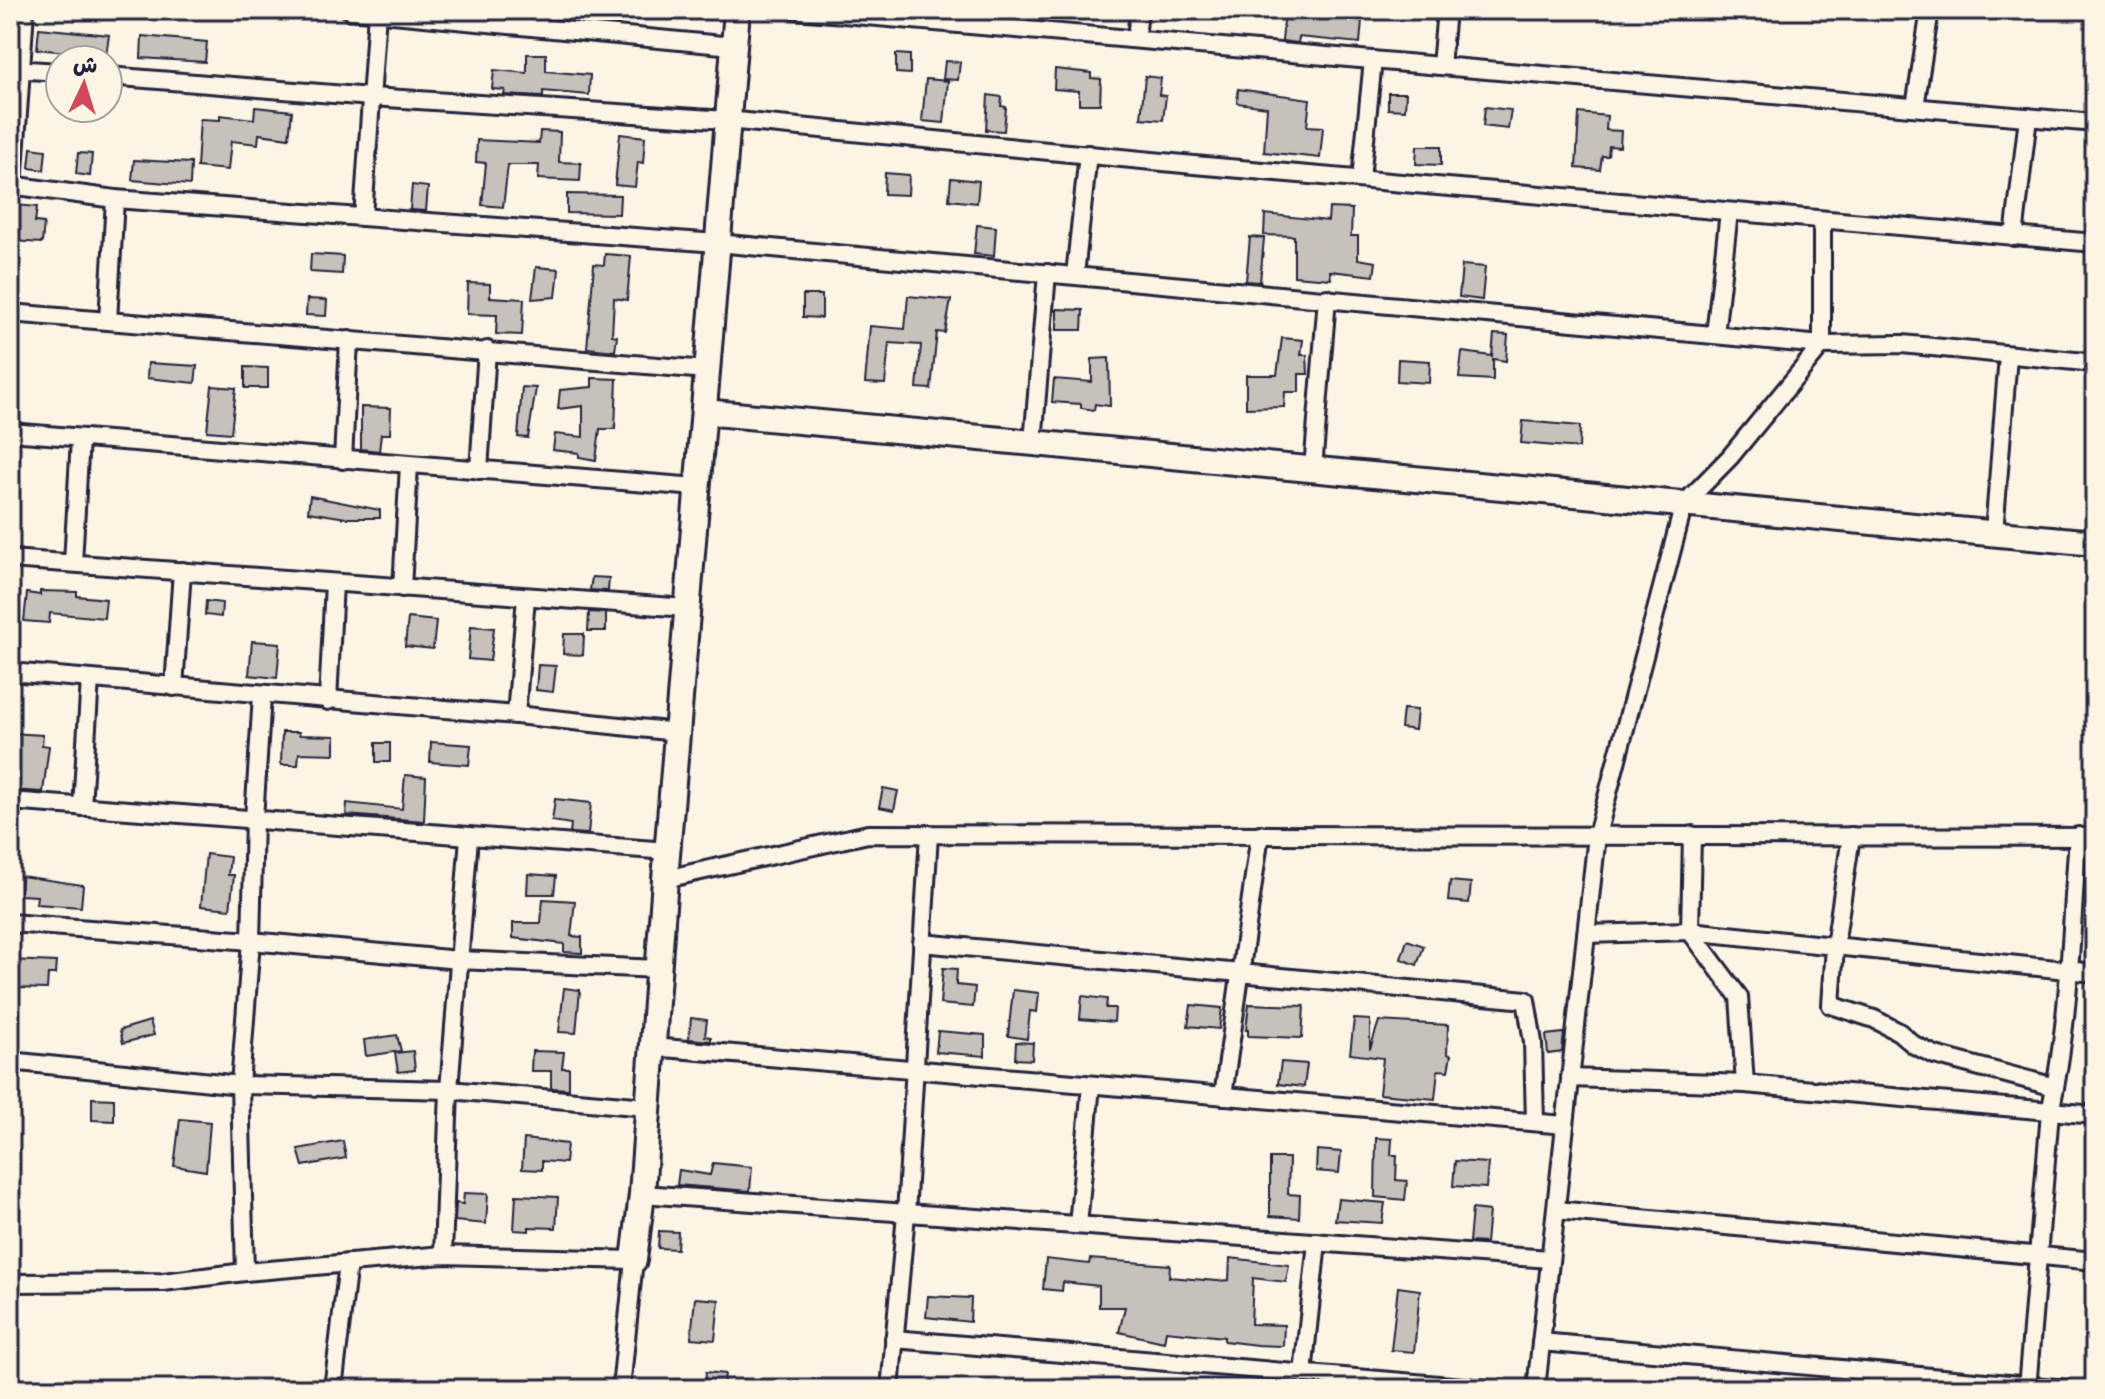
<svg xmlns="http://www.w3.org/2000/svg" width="2105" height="1399" viewBox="0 0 2105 1399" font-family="Kalam,'Playpen Sans Arabic',sans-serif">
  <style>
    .building { fill: #c6c1bb; stroke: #22223b; stroke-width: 2 }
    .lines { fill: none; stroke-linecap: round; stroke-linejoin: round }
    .street-casing { stroke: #22223b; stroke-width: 22 }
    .secondary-casing { stroke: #22223b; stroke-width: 30 }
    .street { stroke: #fcf5e5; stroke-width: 16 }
    .secondary { stroke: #fcf5e5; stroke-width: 24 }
  </style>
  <rect width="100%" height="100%" fill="#fcf5e5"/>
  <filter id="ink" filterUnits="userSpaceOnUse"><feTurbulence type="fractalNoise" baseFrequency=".0125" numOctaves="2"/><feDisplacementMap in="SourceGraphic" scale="16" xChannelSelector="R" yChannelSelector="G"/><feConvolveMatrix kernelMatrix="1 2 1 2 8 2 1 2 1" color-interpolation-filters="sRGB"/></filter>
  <g filter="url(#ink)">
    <g class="building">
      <polygon points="1319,10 1351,10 1350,19 1362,20 1360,43 1299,37 1298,43 1282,41 1285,11 1319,15"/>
      <polygon points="39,28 109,35 106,56 37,49"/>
      <polygon points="142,36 207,42 205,62 141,58"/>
      <polygon points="527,54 546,54 546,71 590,75 589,95 543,91 543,97 504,95 505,90 492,89 494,70 527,73"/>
      <polygon points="896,54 910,55 910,74 896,73"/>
      <polygon points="945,61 960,62 958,80 943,79"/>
      <polygon points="1055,69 1091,73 1091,78 1101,79 1100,104 1079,104 1079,91 1054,89"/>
      <polygon points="1145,76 1161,78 1159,95 1166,96 1163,120 1141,118"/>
      <polygon points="926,79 948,81 944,123 922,121"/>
      <polygon points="1238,89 1310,99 1307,126 1323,127 1320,158 1264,152 1267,107 1237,103"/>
      <polygon points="1388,93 1406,93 1405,110 1388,109"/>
      <polygon points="988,95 1002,97 1001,106 1006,107 1004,131 986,130"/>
      <polygon points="255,107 292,111 289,138 259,134 258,144 231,141 228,170 197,167 200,119 220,120 220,115 254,119"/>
      <polygon points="1485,107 1511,110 1508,129 1483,126"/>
      <polygon points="1579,113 1607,116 1606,130 1621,131 1620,147 1609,146 1608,156 1602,156 1600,170 1576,168"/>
      <polygon points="540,131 560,132 559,162 581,163 580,181 538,179 539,165 508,165 503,207 482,205 486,163 476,162 477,140 539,143"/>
      <polygon points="620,134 645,137 643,163 638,162 635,187 615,185"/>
      <polygon points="1417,146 1441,146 1441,165 1416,164"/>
      <polygon points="31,148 46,150 44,170 29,168"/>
      <polygon points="78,153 92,154 90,176 76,174"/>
      <polygon points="134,160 191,163 190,185 132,180"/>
      <polygon points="885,173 909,175 908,195 884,194"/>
      <polygon points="951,178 979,181 977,203 949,200"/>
      <polygon points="412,185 428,187 426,211 410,210"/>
      <polygon points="567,194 620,195 619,214 567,213"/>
      <polygon points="15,205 37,207 35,222 44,223 42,243 13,241"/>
      <polygon points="1329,208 1352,209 1351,236 1358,236 1358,259 1376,262 1374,276 1330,271 1331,279 1294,276 1294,236 1264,235 1265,214 1328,221"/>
      <polygon points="977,225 996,227 994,256 974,254"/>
      <polygon points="1250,237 1264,238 1260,282 1246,281"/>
      <polygon points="311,254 343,256 342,274 310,272"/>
      <polygon points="605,254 631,256 627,300 614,298 612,335 617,336 615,351 587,348 594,264 604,265"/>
      <polygon points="1462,265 1485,267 1482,300 1459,297"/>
      <polygon points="536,267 559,269 556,297 532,299"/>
      <polygon points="468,283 490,284 490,297 524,299 522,335 496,334 497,315 467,314"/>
      <polygon points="803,295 822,295 822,318 803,317"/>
      <polygon points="908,296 951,300 945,333 937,332 931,389 917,388 921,345 889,343 885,384 865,383 870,326 905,329"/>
      <polygon points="307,299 327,300 326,316 306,315"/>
      <polygon points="1057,309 1083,310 1082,330 1057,330"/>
      <polygon points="1494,334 1508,335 1506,361 1493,359 1493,380 1459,378 1462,352 1492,356"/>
      <polygon points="1282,338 1303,340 1301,355 1307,355 1308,374 1299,374 1299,392 1285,392 1284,407 1246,408 1246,375 1277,375"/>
      <polygon points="1109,358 1110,406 1095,404 1094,410 1081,408 1081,404 1052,402 1054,379 1092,382 1092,359"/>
      <polygon points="1398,359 1430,361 1429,383 1397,381"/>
      <polygon points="148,363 197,366 195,383 147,378"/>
      <polygon points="245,367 268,368 268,388 245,388"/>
      <polygon points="592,378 617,379 615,429 600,429 596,460 579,457 579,453 553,450 555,434 583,437 583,406 558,409 560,390 592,387"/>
      <polygon points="212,386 236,388 231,433 207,431"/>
      <polygon points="522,387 536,388 528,438 518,437"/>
      <polygon points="361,407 391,408 390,434 381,434 379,451 361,449"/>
      <polygon points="1523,421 1580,426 1579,448 1521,443"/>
      <polygon points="310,496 380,510 380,518 346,518 308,512"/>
      <polygon points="592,577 609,578 608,591 590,590"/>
      <polygon points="40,591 77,592 77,596 106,599 104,618 50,613 49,623 24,621 27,593 40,595"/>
      <polygon points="206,601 222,603 221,617 205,615"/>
      <polygon points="589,612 606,613 606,631 588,631"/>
      <polygon points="408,618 436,621 433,649 405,646"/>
      <polygon points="471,626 494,628 490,661 468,659"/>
      <polygon points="564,634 584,634 583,655 563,654"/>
      <polygon points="252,641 280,643 277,678 249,675"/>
      <polygon points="538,665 556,666 553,692 536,690"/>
      <polygon points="1403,709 1417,710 1415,730 1401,728"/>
      <polygon points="282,732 299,732 299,735 335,736 335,754 299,753 298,765 281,765"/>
      <polygon points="10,733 43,735 42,745 49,746 43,792 10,790"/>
      <polygon points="431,742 471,745 469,765 430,762"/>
      <rect x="376" y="743" width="14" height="19"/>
      <polygon points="405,775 426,777 424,821 346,815 347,803 402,809"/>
      <polygon points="883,788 898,791 894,810 879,807"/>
      <polygon points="555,799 591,803 588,834 570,833 571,824 552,821"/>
      <polygon points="206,854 230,857 228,875 234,875 230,909 201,906"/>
      <polygon points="528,874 556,876 554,894 527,894"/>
      <polygon points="21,876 83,885 81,907 36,904 37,896 20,895"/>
      <polygon points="1450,881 1471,883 1469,903 1448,901"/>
      <polygon points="543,899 575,901 571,936 582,937 582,953 564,952 564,944 513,938 513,923 541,923"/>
      <polygon points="1407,940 1424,946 1417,965 1401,959"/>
      <polygon points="10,960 56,962 55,974 48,974 47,989 15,988 17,973 10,973"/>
      <polygon points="943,968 957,969 956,985 975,987 973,1007 940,1004"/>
      <polygon points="564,988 580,990 576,1033 559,1032"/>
      <polygon points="1013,990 1039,993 1037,1012 1030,1011 1027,1039 1008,1036"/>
      <polygon points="1082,996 1107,999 1106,1008 1115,1008 1114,1022 1080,1019"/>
      <polygon points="1249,1004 1304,1006 1302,1038 1248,1036 1248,1030 1246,1030"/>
      <polygon points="1191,1005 1222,1008 1219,1029 1188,1026"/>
      <polygon points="691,1018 707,1020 705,1036 711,1037 711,1041 689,1039"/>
      <polygon points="1354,1019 1370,1020 1370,1049 1379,1021 1448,1025 1447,1054 1451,1055 1448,1071 1438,1070 1435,1099 1379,1094 1383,1058 1350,1054"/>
      <polygon points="150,1021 154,1035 123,1043 120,1030"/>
      <polygon points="938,1031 985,1035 985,1056 936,1052"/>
      <polygon points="1564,1033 1562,1052 1548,1054 1546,1035"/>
      <polygon points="397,1035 401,1051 366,1056 364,1040"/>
      <polygon points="1016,1042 1033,1043 1032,1060 1015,1059"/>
      <polygon points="413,1051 415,1070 398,1072 395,1053"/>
      <polygon points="532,1051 564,1052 562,1068 569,1068 569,1089 551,1088 551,1071 531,1071"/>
      <polygon points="1281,1062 1307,1064 1304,1087 1278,1084"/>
      <polygon points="92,1098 114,1099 114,1121 92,1120"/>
      <polygon points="180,1119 210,1122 206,1171 174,1166"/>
      <polygon points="1376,1138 1392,1139 1391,1155 1397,1155 1396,1180 1407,1181 1405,1200 1375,1197"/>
      <polygon points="524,1139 567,1144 565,1163 542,1161 542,1170 522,1169"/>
      <polygon points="343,1141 346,1158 303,1166 298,1149"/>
      <polygon points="1317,1150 1341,1152 1339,1173 1316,1171"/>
      <polygon points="1270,1158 1289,1158 1288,1194 1300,1195 1299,1218 1270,1216"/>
      <polygon points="1455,1161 1488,1163 1486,1188 1453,1186"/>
      <polygon points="713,1163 752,1167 750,1191 677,1185 679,1170 710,1175"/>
      <polygon points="464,1193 488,1194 486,1224 455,1221 456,1203 463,1204"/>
      <polygon points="516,1195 558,1197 556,1228 529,1227 529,1231 514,1230"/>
      <polygon points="1338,1199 1385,1203 1382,1223 1335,1220"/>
      <polygon points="1472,1209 1489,1211 1486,1243 1469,1242"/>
      <polygon points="659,1231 678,1232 677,1249 658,1248"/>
      <polygon points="1230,1258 1289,1265 1286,1282 1253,1278 1251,1324 1284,1325 1283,1346 1257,1345 1224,1341 1224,1337 1166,1331 1164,1342 1119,1332 1125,1307 1099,1307 1099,1286 1063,1282 1062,1291 1043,1289 1046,1259 1089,1264 1090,1259 1170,1265 1169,1277 1217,1281 1229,1280"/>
      <polygon points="1398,1287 1420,1290 1414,1352 1391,1350"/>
      <polygon points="928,1296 971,1298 970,1322 926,1317"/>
      <polygon points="695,1298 719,1300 715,1340 691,1338"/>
      <polygon points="706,1372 725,1374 723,1389 704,1389"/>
    </g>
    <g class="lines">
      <defs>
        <g id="street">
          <polyline points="350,10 733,46"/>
          <polyline points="797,10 2095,123"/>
          <polyline points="1136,39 1139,10"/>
          <polyline points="1441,66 1446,10"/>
          <polyline points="12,69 60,72"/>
          <polyline points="108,76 371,97 727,120 1194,165 2095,243"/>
          <polyline points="1915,107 1930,10"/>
          <polyline points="1361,179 1373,60"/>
          <polyline points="10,185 115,199 717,243 1822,345 1902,344 2095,363"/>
          <polyline points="13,186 25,10"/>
          <polyline points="363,217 377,12"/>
          <polyline points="2014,237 2028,117"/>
          <polyline points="1075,275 1088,154"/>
          <polyline points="10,313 707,370"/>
          <polyline points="108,321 115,199"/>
          <polyline points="1715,335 1729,212"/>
          <polyline points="10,432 697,487"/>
          <polyline points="1033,443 1047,273"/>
          <polyline points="343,460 349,340"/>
          <polyline points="1313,469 1327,298"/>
          <polyline points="479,470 487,350"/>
          <polyline points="1994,533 2008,356"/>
          <polyline points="10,559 687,608"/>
          <polyline points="73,563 80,438"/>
          <polyline points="402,588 409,465"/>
          <polyline points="10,672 516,715 677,732"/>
          <polyline points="174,687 182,571"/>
          <polyline points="262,695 254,819 251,941 459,960 658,969"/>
          <polyline points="328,701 334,583"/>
          <polyline points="516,715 526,597"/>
          <polyline points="10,801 668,851"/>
          <polyline points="82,807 90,679"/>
          <polyline points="1692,835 1690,931 1739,997 1745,1084"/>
          <polyline points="1851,836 1835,946 1831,1005 1874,1019 1899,1032 1914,1045 1935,1055 2055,1087"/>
          <polyline points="665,879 868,834 2095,837"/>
          <polyline points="10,923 251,941 240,1085 245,1272"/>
          <polyline points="1586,934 1690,931 2095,973"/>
          <polyline points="922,943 1526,1000 1533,1042 1535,1122"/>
          <polyline points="652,1047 1565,1125"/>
          <polyline points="10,1061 240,1085 449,1090 647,1107"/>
          <polyline points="1570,1078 1745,1084 2095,1115"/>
          <polyline points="1223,1096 1260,834"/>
          <polyline points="642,1194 1550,1259"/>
          <polyline points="1556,1210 2095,1261"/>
          <polyline points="1078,1225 1091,1085"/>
          <polyline points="443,1255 449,1090 469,837"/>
          <polyline points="10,1283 163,1282 245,1272 443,1255 634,1260 621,1389"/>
          <polyline points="894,1339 1487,1389"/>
          <polyline points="1541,1342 2066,1389"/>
          <polyline points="1303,1374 1317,1242"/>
          <polyline points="333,1389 348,1263"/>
          <polyline points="890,1389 906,1214 929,834"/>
          <polyline points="1536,1389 1597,835 1684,504 1730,457 1822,345 1822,221"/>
          <path d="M2027,1389L2050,1112C2070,1023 2071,926 2078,836"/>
        </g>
        <g id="secondary">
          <polyline points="704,412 2095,543"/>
          <polyline points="634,1260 642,1194 665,879 737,10"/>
        </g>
      </defs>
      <use href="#street" class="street-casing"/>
      <use href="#secondary" class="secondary-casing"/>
      <use href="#street" class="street"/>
      <use href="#secondary" class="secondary"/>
    </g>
  </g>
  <rect width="2105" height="1399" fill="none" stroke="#fcf5e5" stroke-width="40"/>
  <rect x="20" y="20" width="2065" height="1359" fill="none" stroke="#22223b" stroke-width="3" filter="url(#ink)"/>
  <g transform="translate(84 84) rotate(4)"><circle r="38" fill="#fcf5e5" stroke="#a5a1a1" stroke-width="2"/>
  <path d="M0-6L14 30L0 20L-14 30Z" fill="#d1495b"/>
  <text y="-12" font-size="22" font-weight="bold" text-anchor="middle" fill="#22223b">ش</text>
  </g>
</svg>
